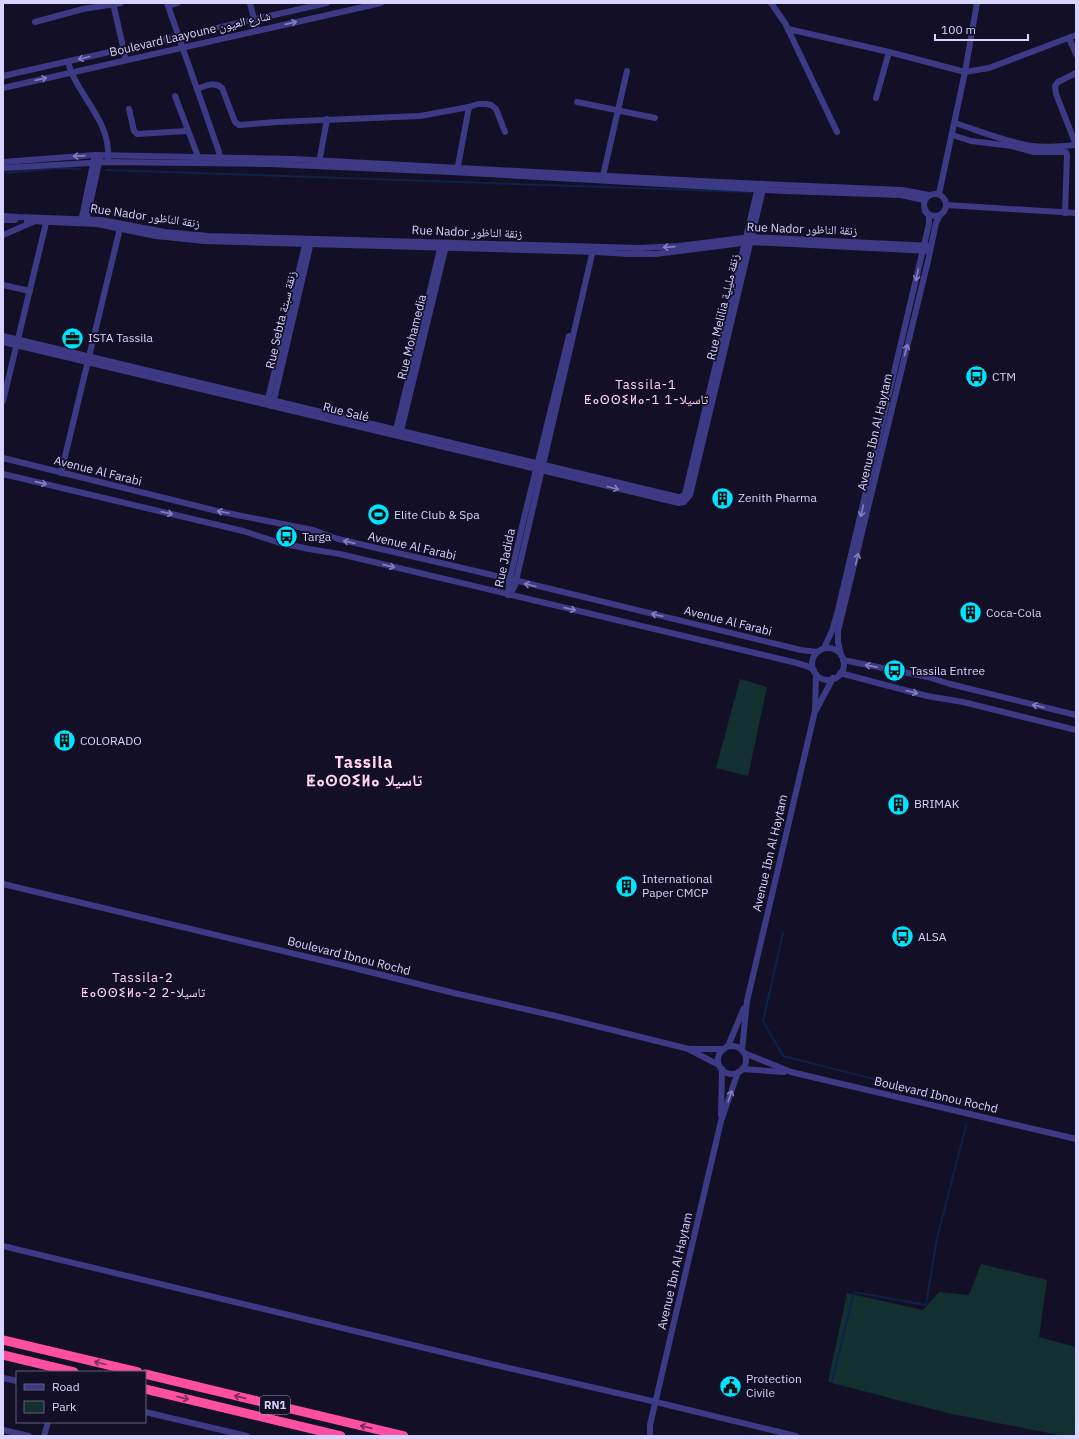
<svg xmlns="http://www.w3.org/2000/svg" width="1079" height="1439" viewBox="0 0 1079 1439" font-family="'IBM Plex Sans','Noto Naskh Arabic','Noto Sans Tifinagh',sans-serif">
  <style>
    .green { fill: #12302f }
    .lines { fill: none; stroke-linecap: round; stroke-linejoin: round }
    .stream { stroke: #0c2248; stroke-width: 2 }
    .minor { stroke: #3d3a85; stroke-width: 6 }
    .highway { stroke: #ff4fa3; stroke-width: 9 }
    .oneway { stroke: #837fbc }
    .oneway2 { stroke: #7d2c5e }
    .labels { text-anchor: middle; stroke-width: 3.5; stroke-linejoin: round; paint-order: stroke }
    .shield { fill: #130f26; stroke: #9e99be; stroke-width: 1 }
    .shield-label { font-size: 11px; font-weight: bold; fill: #d9d4ff }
    .street-label { font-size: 12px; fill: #d9d4ff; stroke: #130f26 }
    .poi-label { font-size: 12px; fill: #d9d4ff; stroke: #130f26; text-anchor: start }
    .neighbourhood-label { font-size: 13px; letter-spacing: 1px; fill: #ffd6f0; stroke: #130f26 }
    .district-label { font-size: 16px; font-weight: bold; letter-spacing: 1px; fill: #ffd6f0; stroke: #130f26 }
  </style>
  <rect width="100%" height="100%" fill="#130f26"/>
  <g class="green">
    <polygon points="740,679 767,687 748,776 716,768"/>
    <polygon points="981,1264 1047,1280 1039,1337 1076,1347 1076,1436 1064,1436 948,1413 828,1382 847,1293 923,1310 939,1292 969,1295"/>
  </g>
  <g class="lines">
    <g class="stream">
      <polyline points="106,170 750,192"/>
      <polyline points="3,173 62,168 80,169"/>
      <polyline points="783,933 763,1021 783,1056 972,1104"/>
      <polyline points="832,1382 854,1292 926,1305 937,1238 966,1126"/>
    </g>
    <g class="minor">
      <polyline points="113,3 126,60"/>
      <polyline points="167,3 219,152 220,160"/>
      <polyline points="250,3 257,31"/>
      <polyline points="771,3 785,23 837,132"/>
      <polyline points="168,6 178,3"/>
      <polyline points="35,22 83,9 121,3"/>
      <polyline points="788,29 889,52 965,72 989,68 1076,35"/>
      <polyline points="1069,38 1076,54"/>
      <path d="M68,62C77,96 111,120 108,158"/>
      <polyline points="3,76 327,3"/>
      <polyline points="3,88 381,3"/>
      <path d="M197,89C205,86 215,81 222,88L235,122L239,125L277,122L420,116L469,107L478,104H486L491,105L496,109L505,132"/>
      <polyline points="175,96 197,154 197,161"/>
      <polyline points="876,98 889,52"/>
      <polyline points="577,102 655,118"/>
      <polyline points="129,109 134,131 137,134 187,131"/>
      <path d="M955,123C980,131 1006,142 1032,146C1047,148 1062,146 1076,145"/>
      <polyline points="952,135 971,141 1012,146 1034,152 1066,152 1067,155 1065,213"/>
      <polyline points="1076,145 1056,94 1055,86 1058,82 1076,73"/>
      <polyline points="3,162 95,155 294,159 719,182 902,190 929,195"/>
      <polyline points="319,163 327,119"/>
      <polyline points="3,168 108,162 270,164 451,172 785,191 901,195 924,200"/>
      <polyline points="457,171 469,107"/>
      <polyline points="602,180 627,71"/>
      <circle cx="935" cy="205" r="11"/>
      <polyline points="939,194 965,72 977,3"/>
      <polyline points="946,205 1076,213"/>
      <polyline points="3,216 18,217 101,220 165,232 208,236 639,248 679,246 751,237 931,246"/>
      <polyline points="3,220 15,220"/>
      <polyline points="27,221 97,224 156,236 204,241 598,252 627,254 656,254 750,242 930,251"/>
      <polyline points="81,222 94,159"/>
      <polyline points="86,222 100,158"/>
      <polyline points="3,235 33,222"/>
      <polyline points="3,285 30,291"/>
      <polyline points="3,336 678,497 681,497"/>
      <polyline points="3,342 679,503 684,502 690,495 764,185"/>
      <polyline points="3,401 47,219"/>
      <polyline points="267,403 306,241"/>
      <polyline points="273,404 311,242"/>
      <polyline points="395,434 441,245"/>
      <polyline points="400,435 446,246"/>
      <polyline points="3,458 217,511 313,530 338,539 510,579 801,650 817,652"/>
      <polyline points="61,473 121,224"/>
      <polyline points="3,474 243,531 277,542 309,549 340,554 793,662 807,666 814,670"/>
      <polyline points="681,497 685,494 758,187"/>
      <polyline points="508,595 513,589 515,585 593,250"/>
      <polyline points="508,595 509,583 524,518 569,336"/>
      <polyline points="824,648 832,631 838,610 929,224 929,216 925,211"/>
      <circle cx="828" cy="664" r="16"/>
      <polyline points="841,655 838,642 838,631 928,261 936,223 940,215"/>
      <polyline points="843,660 928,677 950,684 1076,715"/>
      <polyline points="840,673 927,696 963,702 1076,730"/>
      <polyline points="816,710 833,678"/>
      <polyline points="3,884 358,969 454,993 560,1017 689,1049 724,1049"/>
      <polyline points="728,1046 744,1008"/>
      <circle cx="732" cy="1060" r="14"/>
      <polyline points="690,1050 719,1065"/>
      <polyline points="742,1050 747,1001 815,711 816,674"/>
      <polyline points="744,1053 791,1072 1076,1139"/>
      <polyline points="742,1069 784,1072"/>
      <polyline points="721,1115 722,1069"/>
      <polyline points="3,1246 487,1363 656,1402 796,1436"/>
      <polyline points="3,1378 17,1381"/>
      <polyline points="145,1412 247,1436"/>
      <polyline points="3,1430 29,1436"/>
      <polyline points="44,1436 48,1422"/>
      <polyline points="650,1436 650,1425 721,1121 738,1072"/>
    </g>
    <g class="highway">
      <polyline points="3,1340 138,1372"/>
      <polyline points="3,1355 74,1372"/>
      <polyline points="145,1374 404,1436"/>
      <polyline points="145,1389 341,1436"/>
    </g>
  </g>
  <defs><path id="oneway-shaft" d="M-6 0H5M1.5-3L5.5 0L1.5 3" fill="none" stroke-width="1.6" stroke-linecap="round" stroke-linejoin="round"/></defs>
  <g class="oneway">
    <use href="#oneway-shaft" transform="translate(291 23) rotate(-13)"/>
    <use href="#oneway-shaft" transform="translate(84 58) rotate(166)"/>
    <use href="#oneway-shaft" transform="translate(41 79) rotate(-13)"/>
    <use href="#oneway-shaft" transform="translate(79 156) rotate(176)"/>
    <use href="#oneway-shaft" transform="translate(669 247) rotate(176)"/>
    <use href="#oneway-shaft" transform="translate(917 275) rotate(103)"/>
    <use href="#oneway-shaft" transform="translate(906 350) rotate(-75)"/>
    <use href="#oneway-shaft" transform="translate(41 483) rotate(13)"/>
    <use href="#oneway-shaft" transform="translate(613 488) rotate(14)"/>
    <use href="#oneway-shaft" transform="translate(862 511) rotate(103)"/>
    <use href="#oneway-shaft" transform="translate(223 512) rotate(-168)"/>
    <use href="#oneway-shaft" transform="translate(167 513) rotate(13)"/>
    <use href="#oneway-shaft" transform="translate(349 542) rotate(-167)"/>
    <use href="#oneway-shaft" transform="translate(857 559) rotate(-76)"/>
    <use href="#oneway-shaft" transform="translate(389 566) rotate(13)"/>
    <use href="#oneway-shaft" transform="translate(530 585) rotate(-166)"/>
    <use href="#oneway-shaft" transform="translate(570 609) rotate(13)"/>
    <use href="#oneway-shaft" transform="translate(657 615) rotate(-167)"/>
    <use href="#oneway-shaft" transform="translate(871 666) rotate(-169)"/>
    <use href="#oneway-shaft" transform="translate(912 692) rotate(15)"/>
    <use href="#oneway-shaft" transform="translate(1038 706) rotate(-166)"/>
    <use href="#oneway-shaft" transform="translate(730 1096) rotate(-71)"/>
  </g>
  <g class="oneway2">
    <use href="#oneway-shaft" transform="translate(100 1363) rotate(-166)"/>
    <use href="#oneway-shaft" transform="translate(240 1397) rotate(-167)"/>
    <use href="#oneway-shaft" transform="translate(183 1398) rotate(13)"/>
    <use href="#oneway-shaft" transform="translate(366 1427) rotate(-167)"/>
  </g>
  <defs>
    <symbol id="office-disc" viewBox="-11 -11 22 22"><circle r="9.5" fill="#00e5ff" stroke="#130f26"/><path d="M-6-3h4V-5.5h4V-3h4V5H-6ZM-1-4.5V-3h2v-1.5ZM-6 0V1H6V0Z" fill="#111"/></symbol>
    <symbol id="bus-disc" viewBox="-11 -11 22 22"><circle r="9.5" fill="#00e5ff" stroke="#130f26"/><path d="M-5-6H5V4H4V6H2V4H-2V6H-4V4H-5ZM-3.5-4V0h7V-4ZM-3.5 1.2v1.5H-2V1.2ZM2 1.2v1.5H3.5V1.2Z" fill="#111"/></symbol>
    <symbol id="building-disc" viewBox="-11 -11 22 22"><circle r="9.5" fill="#00e5ff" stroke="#130f26"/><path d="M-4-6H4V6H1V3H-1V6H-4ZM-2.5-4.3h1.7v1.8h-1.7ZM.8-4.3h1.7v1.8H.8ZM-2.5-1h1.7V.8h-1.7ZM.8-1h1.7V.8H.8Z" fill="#111"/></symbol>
    <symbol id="stadium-disc" viewBox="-11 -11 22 22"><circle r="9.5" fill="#00e5ff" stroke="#130f26"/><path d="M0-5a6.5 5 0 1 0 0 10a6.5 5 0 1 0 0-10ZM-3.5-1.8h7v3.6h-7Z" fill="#111"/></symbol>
    <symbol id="civic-disc" viewBox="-11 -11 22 22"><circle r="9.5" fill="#00e5ff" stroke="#130f26"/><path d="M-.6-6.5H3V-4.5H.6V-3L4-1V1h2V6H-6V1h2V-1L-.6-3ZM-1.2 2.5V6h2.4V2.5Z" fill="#111"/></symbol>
  </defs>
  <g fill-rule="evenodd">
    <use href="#office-disc" x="60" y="326" width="25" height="25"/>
    <use href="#bus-disc" x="964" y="364" width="25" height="25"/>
    <use href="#building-disc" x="710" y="486" width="25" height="25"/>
    <use href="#stadium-disc" x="366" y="502" width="25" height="25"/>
    <use href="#bus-disc" x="274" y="524" width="25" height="25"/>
    <use href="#building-disc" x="958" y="600" width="25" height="25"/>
    <use href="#bus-disc" x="882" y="658" width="25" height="25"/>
    <use href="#building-disc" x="52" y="728" width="25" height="25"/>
    <use href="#building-disc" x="886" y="792" width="25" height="25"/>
    <use href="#building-disc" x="614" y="874" width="25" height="25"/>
    <use href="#bus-disc" x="890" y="924" width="25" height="25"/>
    <use href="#civic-disc" x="718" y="1374" width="25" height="25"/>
  </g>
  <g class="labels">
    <rect class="shield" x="260" y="1396" width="30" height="18" rx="3"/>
    <g class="shield-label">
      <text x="275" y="1409">RN1</text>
    </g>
    <g class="street-label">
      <text transform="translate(190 34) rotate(-13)" y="4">Boulevard Laayoune شارع العيون</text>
      <text transform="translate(145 216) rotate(8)" y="4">Rue Nador زنقة الناظور</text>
      <text transform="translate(802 229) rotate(2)" y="4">Rue Nador زنقة الناظور</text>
      <text transform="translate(467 232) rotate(2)" y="4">Rue Nador زنقة الناظور</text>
      <text transform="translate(723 307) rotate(-77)" y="4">Rue Melilia زنقة مليلية</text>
      <text transform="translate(281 320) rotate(-77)" y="4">Rue Sebta زنقة سبتة</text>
      <text transform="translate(412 337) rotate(-76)" y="4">Rue Mohamedia</text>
      <text transform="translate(346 412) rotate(14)" y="4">Rue Salé</text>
      <text transform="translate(875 432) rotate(-77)" y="4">Avenue Ibn Al Haytam</text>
      <text transform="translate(98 471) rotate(14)" y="4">Avenue Al Farabi</text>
      <text transform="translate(412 546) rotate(13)" y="4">Avenue Al Farabi</text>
      <text transform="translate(505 558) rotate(-78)" y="4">Rue Jadida</text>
      <text transform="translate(728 621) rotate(14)" y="4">Avenue Al Farabi</text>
      <text transform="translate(770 853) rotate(-77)" y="4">Avenue Ibn Al Haytam</text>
      <text transform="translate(349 956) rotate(14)" y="4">Boulevard Ibnou Rochd</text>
      <text transform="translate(936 1095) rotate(13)" y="4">Boulevard Ibnou Rochd</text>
      <text transform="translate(675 1271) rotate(-77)" y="4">Avenue Ibn Al Haytam</text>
    </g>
    <g class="poi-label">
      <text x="88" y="342">ISTA Tassila</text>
      <text x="992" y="381">CTM</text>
      <text x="738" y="502">Zenith Pharma</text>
      <text x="394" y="519">Elite Club &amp; Spa</text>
      <text x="302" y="541">Targa</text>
      <text x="986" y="617">Coca-Cola</text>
      <text x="910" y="675">Tassila Entree</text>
      <text x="80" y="745">COLORADO</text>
      <text x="914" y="808">BRIMAK</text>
      <text x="642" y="883">International<tspan x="642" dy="14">Paper CMCP</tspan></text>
      <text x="918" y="941">ALSA</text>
      <text x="746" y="1383">Protection<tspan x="746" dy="14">Civile</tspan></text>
    </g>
    <g class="neighbourhood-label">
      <text x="646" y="389">Tassila-1<tspan x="646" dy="15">ⵟⴰⵙⵙⵉⵍⴰ-1 1-تاسيلا</tspan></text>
      <text x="143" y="982">Tassila-2<tspan x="143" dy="15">ⵟⴰⵙⵙⵉⵍⴰ-2 2-تاسيلا</tspan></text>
    </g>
    <g class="district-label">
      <text x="364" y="768">Tassila<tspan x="364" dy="18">ⵟⴰⵙⵙⵉⵍⴰ تاسيلا</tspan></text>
    </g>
  </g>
  <rect width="1079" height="1439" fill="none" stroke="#d9d4ff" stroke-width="8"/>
  <rect x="16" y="1371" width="130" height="52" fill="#130f26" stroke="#625e7d"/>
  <rect x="24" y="1384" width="20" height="6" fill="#3d3a85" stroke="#625e7d"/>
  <text x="52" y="1391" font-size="12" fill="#d9d4ff">Road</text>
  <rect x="24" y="1401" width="20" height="12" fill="#12302f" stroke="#625e7d"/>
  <text x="52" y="1411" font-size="12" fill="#d9d4ff">Park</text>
  <path d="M935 34v6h93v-6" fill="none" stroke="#d9d4ff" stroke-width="2"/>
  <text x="941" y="34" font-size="12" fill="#d9d4ff" stroke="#130f26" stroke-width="3" paint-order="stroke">100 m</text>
</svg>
